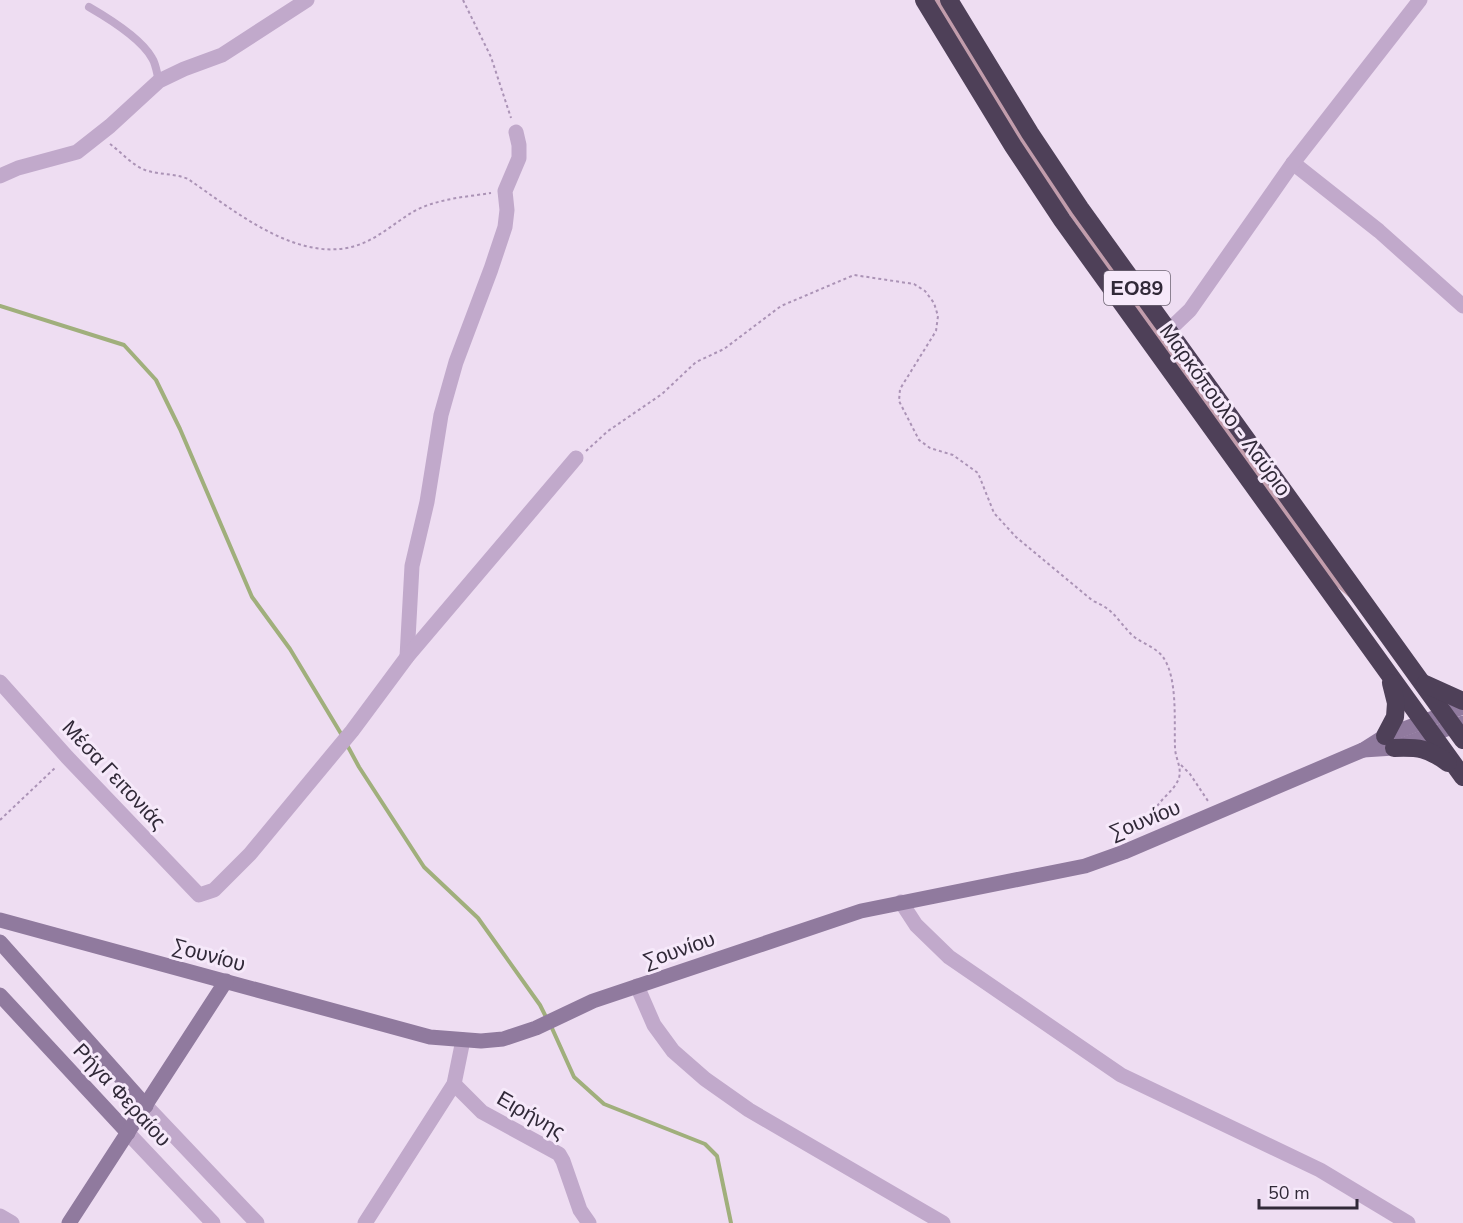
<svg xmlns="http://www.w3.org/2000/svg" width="1463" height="1223" viewBox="0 0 1463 1223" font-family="'Nunito Sans',sans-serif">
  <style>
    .green { fill: #c29dac }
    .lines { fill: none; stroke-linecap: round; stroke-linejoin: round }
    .stream { stroke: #a0af7c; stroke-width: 4 }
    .path { stroke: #ab93b6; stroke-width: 2; stroke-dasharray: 3 3; stroke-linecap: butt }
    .lane { stroke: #c1a9cb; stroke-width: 8 }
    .street { stroke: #c1a9cb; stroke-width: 15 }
    .secondary { stroke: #907a9e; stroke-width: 15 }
    .highway { stroke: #4e4058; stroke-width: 18 }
    .labels { text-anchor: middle; stroke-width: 6; stroke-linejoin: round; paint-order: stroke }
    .shield { fill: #f6e9fa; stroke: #6c6372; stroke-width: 1.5 }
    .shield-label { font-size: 20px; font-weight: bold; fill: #312938 }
    .street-label { font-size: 21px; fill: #312938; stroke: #f6e9fa }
  </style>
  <rect width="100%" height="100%" fill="#eeddf2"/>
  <polygon class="green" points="933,0 941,0 1350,598 1330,581 1046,182 979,80"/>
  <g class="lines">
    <g class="stream">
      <polyline points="0,306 124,345 156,380 180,429 252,597 290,649 343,737"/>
      <polyline points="346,743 359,767 424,867 478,918 540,1005 547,1019"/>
      <polyline points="551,1026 574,1077 604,1104 705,1144 717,1156 731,1223"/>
    </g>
    <g class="path">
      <polyline points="463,0 491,57 511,118"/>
      <path d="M110,144C121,152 132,165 145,170C159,175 174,173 188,179C235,211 301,267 361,244C379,237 395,223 411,213C434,199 465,197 491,193"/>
      <path d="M586,451L608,431L662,394L696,362L724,349L781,306L854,275L914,284L925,291L934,303L938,316L936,331L900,389L899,401L919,440L930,448L953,455L978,473L994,513L1016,537L1093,601C1113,609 1116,618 1130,633C1139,643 1155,646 1163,657C1178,678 1174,722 1175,747C1175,758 1182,767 1179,778C1173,795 1150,803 1152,824"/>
      <polyline points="1181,765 1190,774 1208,801"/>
      <polyline points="0,820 56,767"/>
    </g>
    <path class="lane" d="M89,7C108,18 141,38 152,58C156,64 157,74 159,81"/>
    <g class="street">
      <polyline points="1293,163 1379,231 1463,306"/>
      <polyline points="0,176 18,168 77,152 110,126 159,81 184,69 222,55 307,0"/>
      <polyline points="1168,331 1190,310 1293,163 1420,0"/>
      <polyline points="407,657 412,566 427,502 441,415 456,362 491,269 505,227 507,210 505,191 519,158 519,145 516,132"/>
      <polyline points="0,682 67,757 199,895 214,890 250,854 352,731 407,657 576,458"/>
      <polyline points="901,902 916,925 949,957 1121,1075 1320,1170 1408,1223"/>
      <polyline points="637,986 654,1025 673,1051 705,1079 749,1110 943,1223"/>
      <polyline points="454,1084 482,1112 559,1154 563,1161 580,1210 589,1223"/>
      <polyline points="146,1106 257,1223"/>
      <polyline points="128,1133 213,1223"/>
      <polyline points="0,1216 12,1223"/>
      <polyline points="365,1223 454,1084 463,1040"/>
    </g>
    <g class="secondary">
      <polyline points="1363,750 1394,748 1463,723"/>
      <polyline points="0,920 430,1037 481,1041 503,1039 536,1028 593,1001 861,911 1085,866 1124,852 1363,750 1385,736 1463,707"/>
      <polyline points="0,942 146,1106"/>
      <polyline points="0,995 128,1133"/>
      <polyline points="69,1223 226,981"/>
    </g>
    <g class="highway">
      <polyline points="924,0 1013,146 1062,220 1463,777"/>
      <polyline points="949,0 1030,133 1080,208 1463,740"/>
      <polyline points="1425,684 1463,701"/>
      <polyline points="1385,736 1395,717 1396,703 1391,683"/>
      <path d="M1394,748C1418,747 1428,748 1448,763"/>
    </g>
  </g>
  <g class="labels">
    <rect class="shield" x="1104" y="271" width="66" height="34" rx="4.5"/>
    <g class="shield-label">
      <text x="1137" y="295">ΕΟ89</text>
    </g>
    <g class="street-label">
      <text transform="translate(1225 410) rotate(54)" y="7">Μαρκόπουλο - Λαύριο</text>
      <text transform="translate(114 775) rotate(47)" y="7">Μέσα Γειτονιάς</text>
      <text transform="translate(1145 820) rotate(-22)" y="7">Σουνίου</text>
      <text transform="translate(679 950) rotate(-19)" y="7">Σουνίου</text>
      <text transform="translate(209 955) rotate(15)" y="7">Σουνίου</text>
      <text transform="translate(122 1095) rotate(47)" y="7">Ρήγα Φεραίου</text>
      <text transform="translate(531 1115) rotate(30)" y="7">Ειρήνης</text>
    </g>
  </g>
  <path d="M1259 1199v9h98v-9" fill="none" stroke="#312938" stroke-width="3"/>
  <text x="1268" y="1199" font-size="18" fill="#312938" stroke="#f6e9fa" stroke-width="4.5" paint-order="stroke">50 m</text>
</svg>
